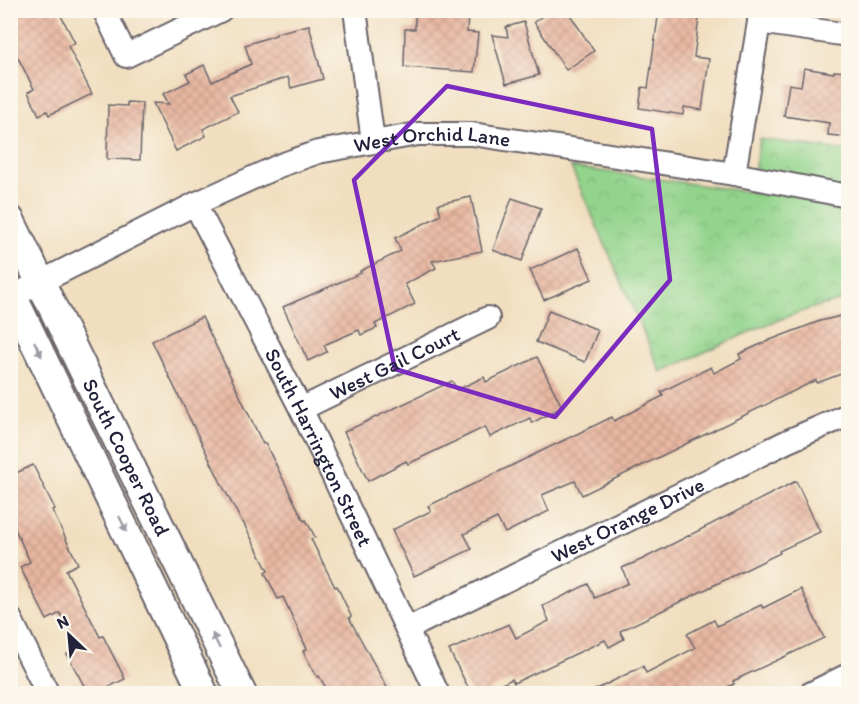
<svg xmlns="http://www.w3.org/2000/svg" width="859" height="704" viewBox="0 0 859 704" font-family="Itim,sans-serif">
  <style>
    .park { fill: url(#park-crowns); stroke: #5a7b64; stroke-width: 1.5 }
    .building { fill: url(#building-cross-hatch) }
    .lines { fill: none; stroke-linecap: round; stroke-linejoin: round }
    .minor-casing { stroke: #6a6469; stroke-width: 26 }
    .major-casing { stroke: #6a6469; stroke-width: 32 }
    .minor { stroke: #fff; stroke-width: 22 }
    .major { stroke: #fff; stroke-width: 28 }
    .oneway { fill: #9c9ca7 }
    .marked { fill: none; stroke: #7b2cbf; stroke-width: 4.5; stroke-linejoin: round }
    .labels { text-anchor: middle; stroke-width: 5; stroke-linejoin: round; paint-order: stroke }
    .street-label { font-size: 21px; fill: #22223b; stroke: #fbf7ec }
  </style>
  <defs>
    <pattern id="park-crowns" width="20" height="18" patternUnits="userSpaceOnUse" patternTransform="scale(1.5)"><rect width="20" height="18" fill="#93d48c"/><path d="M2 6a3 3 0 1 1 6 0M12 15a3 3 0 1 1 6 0" fill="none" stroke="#7eb67a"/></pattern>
    <pattern id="building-cross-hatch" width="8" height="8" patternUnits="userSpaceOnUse" patternTransform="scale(1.5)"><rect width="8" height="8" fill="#e8b7a1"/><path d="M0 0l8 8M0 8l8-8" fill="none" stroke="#c79d8c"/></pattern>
  </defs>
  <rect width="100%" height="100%" fill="#fbf7ec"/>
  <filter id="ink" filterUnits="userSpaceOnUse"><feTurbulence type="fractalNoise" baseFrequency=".0167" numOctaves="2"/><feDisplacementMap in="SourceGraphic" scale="12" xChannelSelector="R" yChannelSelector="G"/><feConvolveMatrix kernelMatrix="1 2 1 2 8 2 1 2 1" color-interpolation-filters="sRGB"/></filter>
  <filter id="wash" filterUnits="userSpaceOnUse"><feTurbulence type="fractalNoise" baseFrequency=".008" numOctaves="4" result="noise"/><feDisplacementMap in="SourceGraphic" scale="24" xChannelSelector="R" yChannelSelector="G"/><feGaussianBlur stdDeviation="1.35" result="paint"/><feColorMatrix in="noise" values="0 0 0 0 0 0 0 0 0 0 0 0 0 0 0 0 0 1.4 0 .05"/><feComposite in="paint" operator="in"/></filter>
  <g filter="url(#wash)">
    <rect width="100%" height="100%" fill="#f1debf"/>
    <path class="park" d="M760,139L848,151V299C783,312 722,345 661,372L571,167L750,192Z"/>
    <g id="blocks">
      <g class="building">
        <polygon points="10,10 58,10 75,43 68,46 92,94 49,115 47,111 39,115 28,92 34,89 14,50 16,49 10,38"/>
        <polygon points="551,10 567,10 594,51 566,70 534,22"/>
        <polygon points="659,10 700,10 694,57 709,59 702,110 684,107 683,115 639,108 642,87 648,88"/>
        <polygon points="415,11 468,14 467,32 478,33 474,72 404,67 405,29 415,29"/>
        <polygon points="524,22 539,75 506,84 492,35 508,37 506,27"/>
        <polygon points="309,25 323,79 291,88 288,77 230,96 238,112 203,129 206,136 176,151 153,103 169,104 163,94 190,81 186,74 204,65 212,82 251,64 245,45 276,35 276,33"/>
        <polygon points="804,68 834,73 834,71 849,72 849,137 828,135 829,123 784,116 789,84 801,86"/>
        <polygon points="127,102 142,103 140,160 107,159 108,105 127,106"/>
        <polygon points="471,197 482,251 432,261 436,268 405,284 415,304 375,324 377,328 361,335 359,330 324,345 327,352 308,361 283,307 361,273 360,271 401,251 395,238 441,215 438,204"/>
        <polygon points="512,198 541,208 522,261 493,250"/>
        <polygon points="578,248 592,279 544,300 530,270"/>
        <polygon points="549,310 598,330 585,362 536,342"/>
        <polygon points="849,314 849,371 817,383 816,380 582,495 575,481 542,495 549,511 505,533 497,518 464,534 472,549 414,576 392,530 431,511 428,506 612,417 614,421 663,396 661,392 711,367 714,373 741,359 739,354 770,340 820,321"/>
        <polygon points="202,317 263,444 265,443 304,521 306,520 315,537 311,539 335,587 337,586 351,616 349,618 390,693 329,693 319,676 317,677 303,651 307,649 283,597 278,599 265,573 268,571 243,522 242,522 223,487 152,341"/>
        <polygon points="537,357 562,407 532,423 530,418 490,437 485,427 408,464 406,461 368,481 344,432 452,381 457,390 484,377 486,382"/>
        <polygon points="33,465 55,509 52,510 78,564 66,570 100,637 103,636 125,679 96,693 88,693 67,654 78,649 60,613 47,620 20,567 30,562 15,529 10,531 10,476"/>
        <polygon points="796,481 820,532 779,551 780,553 737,574 620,631 624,639 609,647 605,640 514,683 512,679 484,693 471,693 449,650 509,624 516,638 549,621 543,606 588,584 595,598 628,583 622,568 641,560"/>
        <polygon points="801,589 824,638 733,681 734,684 715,693 589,693 643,666 646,673 695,648 687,634 714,620 717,626 761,605 763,608"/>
      </g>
    </g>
  </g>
  <g filter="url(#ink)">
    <use href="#blocks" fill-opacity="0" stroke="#6a6469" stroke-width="1.5"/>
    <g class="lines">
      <defs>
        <g id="minor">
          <polyline points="104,10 126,56 221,10"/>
          <polyline points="355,10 373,141"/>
          <polyline points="759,22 848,35"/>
          <polyline points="734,174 761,10"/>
          <path id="s1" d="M195,204L301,409L438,694"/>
          <path id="s2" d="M10,300L13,296L195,204L281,165L318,152L418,134H472L734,174L848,196"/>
          <path id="s3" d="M301,409L488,318"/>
          <polyline points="10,618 48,694"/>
          <path id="s4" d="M407,629L788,441L848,415"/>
          <polyline points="810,694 848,675"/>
        </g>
        <g id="major">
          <path id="s5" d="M10,220L242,694"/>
          <polyline points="10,291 204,694"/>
        </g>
      </defs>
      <use href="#minor" class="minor-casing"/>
      <use href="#major" class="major-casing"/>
      <use href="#minor" class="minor"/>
      <use href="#major" class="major"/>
    </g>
    <defs><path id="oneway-solid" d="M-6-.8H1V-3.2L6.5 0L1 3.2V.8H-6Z" transform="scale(1.5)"/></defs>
    <g class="oneway">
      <use href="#oneway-solid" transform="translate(38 349) rotate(64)"/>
      <use href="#oneway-solid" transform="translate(123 524) rotate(64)"/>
      <use href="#oneway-solid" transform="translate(216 641) rotate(-116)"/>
    </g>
  </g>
  <path class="marked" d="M447,86L652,129L670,280L555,417L395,369L354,180Z"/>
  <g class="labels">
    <g class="street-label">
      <text dy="7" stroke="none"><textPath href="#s2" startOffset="458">West Orchid Lane</textPath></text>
      <text dy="7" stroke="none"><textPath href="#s3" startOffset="104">West Gail Court</textPath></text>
      <text dy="7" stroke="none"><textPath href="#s1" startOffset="273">South Harrington Street</textPath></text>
      <text dy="7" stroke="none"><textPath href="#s5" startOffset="264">South Cooper Road</textPath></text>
      <text dy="7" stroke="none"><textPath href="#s4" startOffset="246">West Orange Drive</textPath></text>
    </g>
  </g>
  <rect width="859" height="704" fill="none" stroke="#fbf7ec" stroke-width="36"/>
  <g transform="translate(69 635) rotate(334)" stroke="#fbf7ec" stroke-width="4.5" paint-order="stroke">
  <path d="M0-4.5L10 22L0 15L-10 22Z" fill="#22223b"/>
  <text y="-9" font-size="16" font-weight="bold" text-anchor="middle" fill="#22223b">N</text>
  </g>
</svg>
